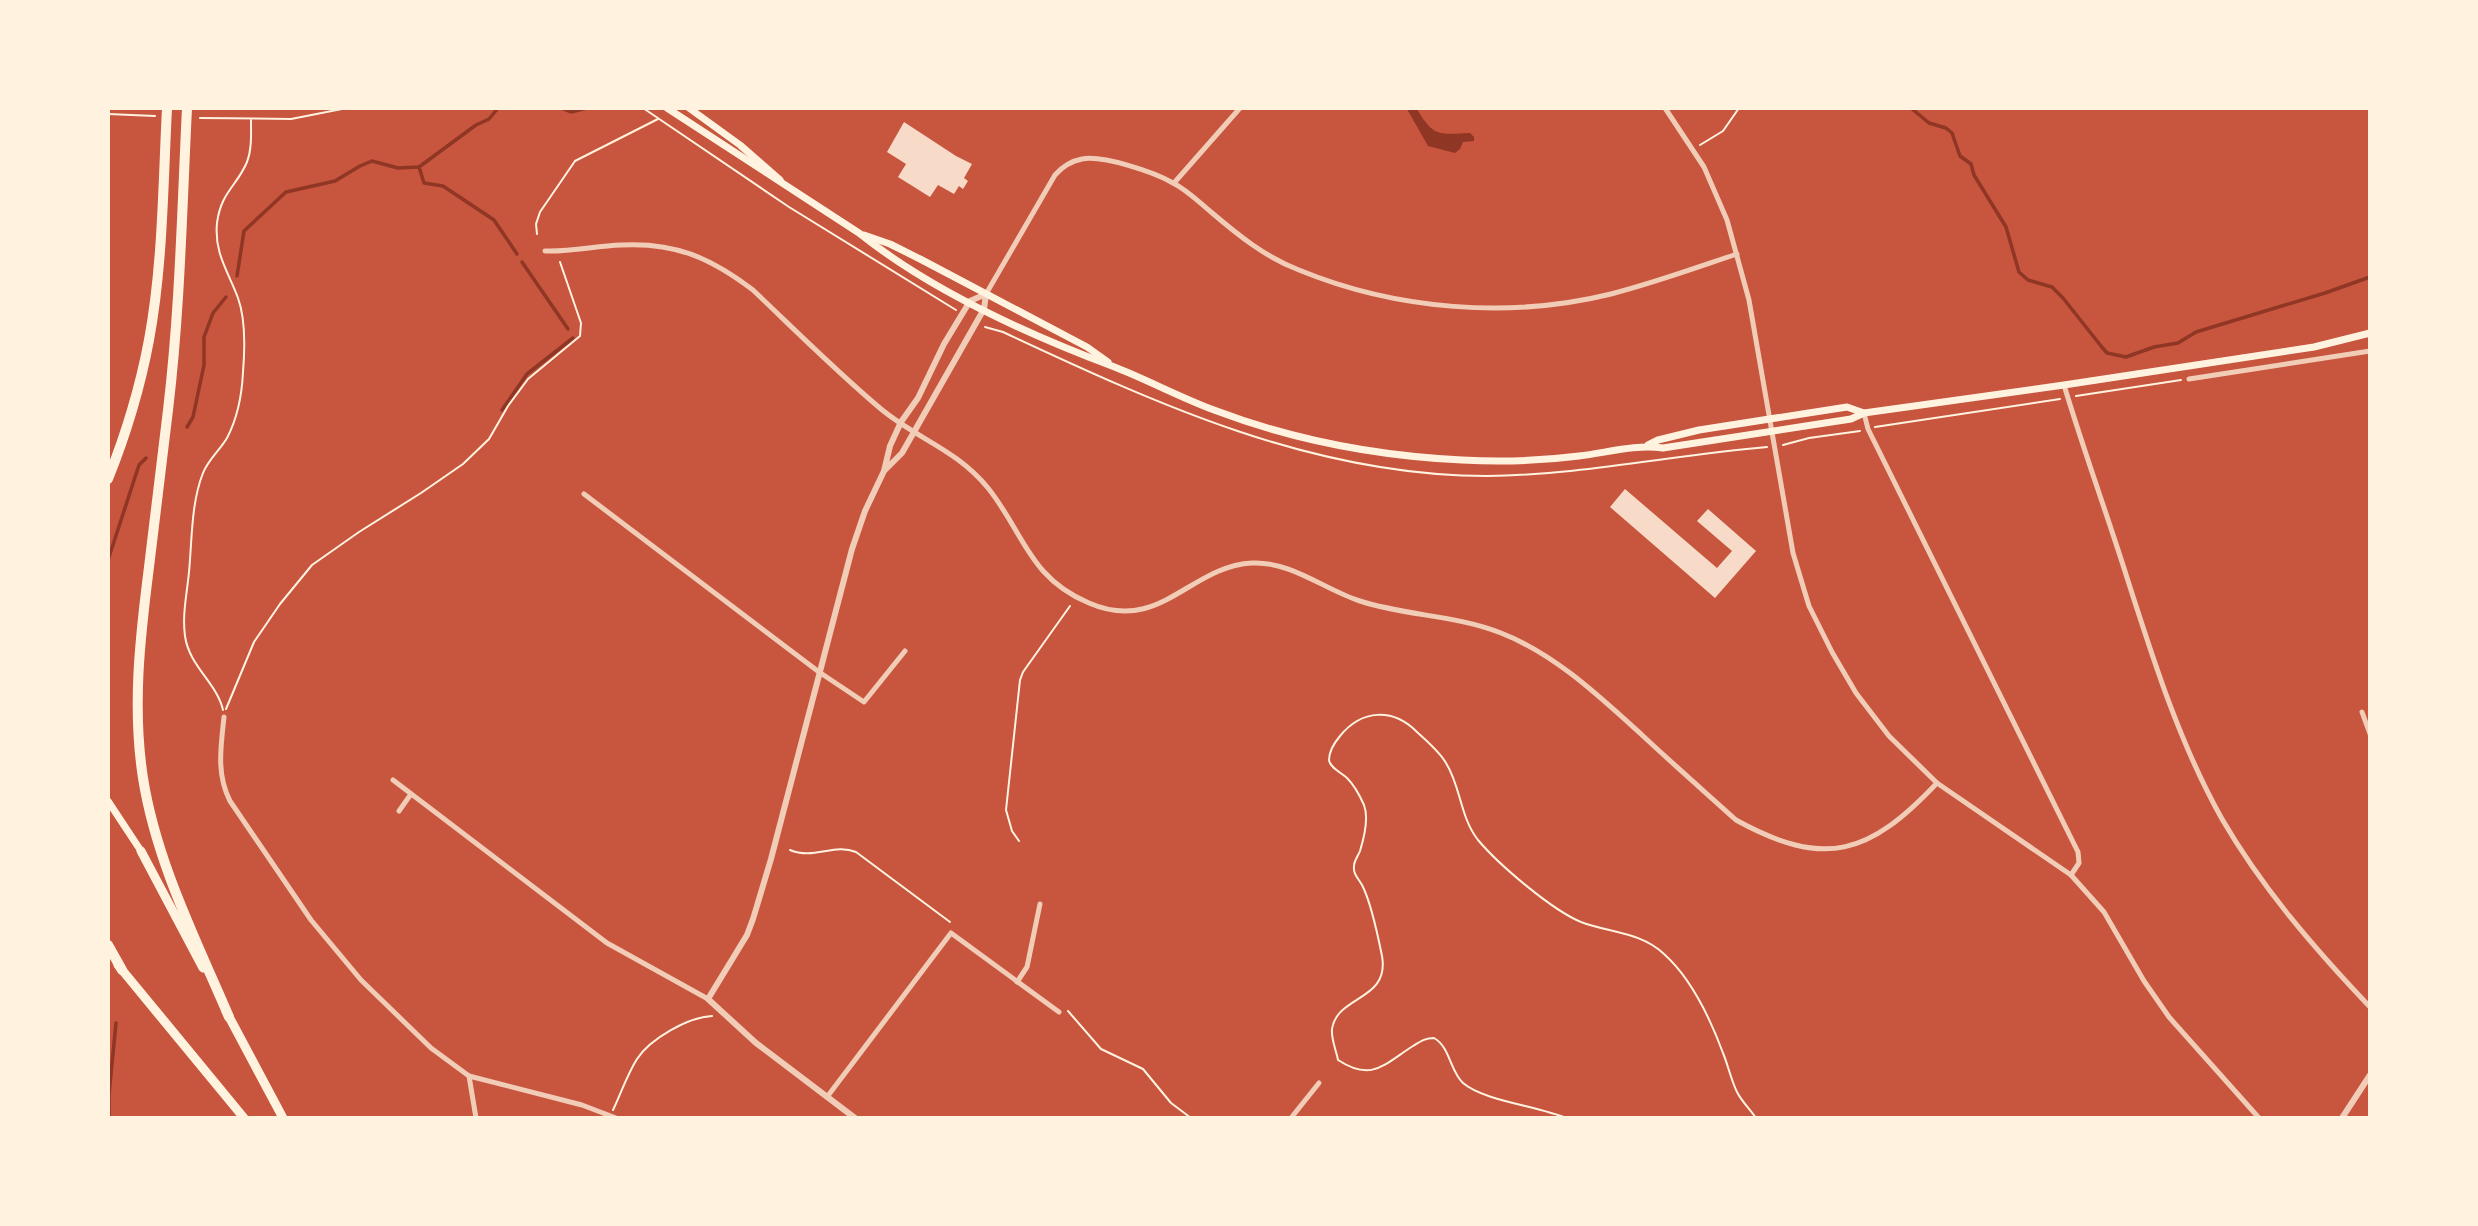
<svg xmlns="http://www.w3.org/2000/svg" width="2478" height="1226" viewBox="0 0 2478 1226" font-family="'Source Sans 3',sans-serif">
  <style>
    .water { fill: #8f3625 }
    .lines { fill: none; stroke-linecap: round; stroke-linejoin: round }
    .stream { stroke: #8f3625; stroke-width: 3.5 }
    .building { fill: #f7dbc8 }
    .path { stroke: #fff3e0; stroke-width: 2 }
    .minor { stroke: #f1ccb7; stroke-width: 5 }
    .tertiary { stroke: #f1ccb7; stroke-width: 6 }
    .secondary { stroke: #fff3e0; stroke-width: 7 }
    .trunk { stroke: #fff3e0; stroke-width: 9 }
    .motorway { stroke: #fff3e0; stroke-width: 10 }
  </style>
  <rect width="100%" height="100%" fill="#c8553d"/>
  <path class="water" d="M1407,109H1417C1434,138 1439,134 1470,133L1474,137V141L1463,142L1460,149L1455,153L1428,146Z"/>
  <g class="lines">
    <g class="stream">
      <polyline points="561,108 571,112 587,108"/>
      <polyline points="1911,108 1929,123 1946,128 1952,133 1960,156 1971,164 1974,175 2006,227 2019,272 2028,280 2052,287 2063,298 2101,346 2107,353 2126,357 2154,347 2178,343 2196,332 2325,293 2370,277"/>
      <polyline points="419,167 424,183 443,186 494,220 517,254"/>
      <polyline points="522,262 568,329"/>
      <polyline points="237,276 244,231 286,192 335,181 360,166 372,161 398,168 419,167 476,125 489,119 498,108"/>
      <polyline points="502,410 527,374 573,338"/>
      <polyline points="187,427 193,417 204,365 204,337 213,313 226,297"/>
      <polyline points="108,560 139,465 146,458"/>
      <polyline points="109,1118 109,1094 116,1023"/>
    </g>
  </g>
  <g class="building">
    <polygon points="904,122 956,156 972,164 964,178 968,181 963,189 959,186 954,194 938,185 930,197 898,177 906,164 887,152"/>
    <polygon points="1625,489 1717,568 1732,551 1697,521 1708,509 1756,551 1715,598 1610,507"/>
  </g>
  <g class="lines">
    <g class="path">
      <polyline points="643,108 789,207 956,310"/>
      <polyline points="108,114 155,116"/>
      <polyline points="200,118 291,119 347,108"/>
      <polyline points="1700,145 1723,131 1739,108"/>
      <polyline points="537,234 536,224 540,212 575,161 658,119"/>
      <path d="M985,327L1003,332C1157,404 1313,476 1487,476C1581,475 1673,455 1767,447"/>
      <polyline points="2076,396 2181,380"/>
      <polyline points="1875,427 2060,399"/>
      <polyline points="1783,445 1809,438 1860,431"/>
      <polyline points="226,709 254,642 280,604 312,565 359,532 421,493 463,464 489,439 508,406 528,379 580,336 581,323 560,262"/>
      <path d="M223,710C217,683 189,666 185,636C182,615 187,593 189,572C192,541 191,503 203,473C208,460 220,450 227,438C237,419 242,393 243,372C245,348 246,320 238,298C228,271 214,253 217,223C221,192 237,186 247,162C252,149 251,134 251,120"/>
      <polyline points="1019,841 1012,831 1006,810 1020,680 1023,672 1070,606"/>
      <path d="M790,850C814,860 834,843 856,852L950,922"/>
      <polyline points="1068,1011 1101,1049 1143,1069 1171,1103 1191,1118"/>
      <path d="M613,1110C621,1093 627,1075 637,1059C650,1039 688,1017 712,1016"/>
      <path d="M1566,1118C1538,1106 1484,1101 1463,1083C1450,1071 1450,1047 1434,1038C1425,1038 1421,1041 1413,1046C1383,1065 1372,1082 1338,1060C1336,1050 1331,1039 1332,1029C1337,995 1390,1001 1382,956C1378,936 1371,902 1362,885C1358,878 1353,874 1354,866C1354,861 1358,856 1360,851C1364,838 1369,818 1364,805C1360,796 1354,785 1347,778C1342,773 1330,768 1329,760C1329,751 1335,742 1340,736C1362,709 1393,708 1417,732C1426,740 1440,752 1446,763C1461,787 1460,817 1478,840C1499,865 1552,910 1581,922C1610,933 1641,932 1664,954C1692,979 1710,1018 1723,1053C1728,1065 1731,1080 1737,1092C1742,1102 1750,1109 1756,1118"/>
    </g>
    <g class="minor">
      <polyline points="1665,108 1704,167 1727,220 1749,300 1793,553 1809,606 1832,652 1856,693 1889,736 1937,783 2071,875 2104,912 2144,981 2169,1017 2259,1118"/>
      <polyline points="1174,183 1240,108"/>
      <path d="M545,251C571,252 595,246 621,245C675,242 711,258 753,290C795,330 837,372 881,409C917,439 956,449 988,488C1024,533 1029,578 1089,603C1160,634 1190,566 1252,563C1291,561 1325,590 1360,601C1406,616 1456,615 1501,633C1555,654 1600,697 1642,735C1673,764 1705,792 1736,820C1825,869 1869,855 1937,783"/>
      <path d="M986,294L1055,175C1063,166 1071,161 1082,159C1103,155 1154,172 1173,183C1187,190 1199,202 1211,212C1238,235 1265,257 1299,270C1396,310 1510,319 1611,294C1654,283 1695,268 1737,254"/>
      <polyline points="2189,379 2370,351"/>
      <path d="M2064,385C2082,445 2103,503 2122,562C2150,649 2177,739 2222,819C2262,888 2315,949 2370,1007"/>
      <polyline points="1864,413 1868,429 2078,852 2079,863 2071,875"/>
      <polyline points="584,494 819,672 864,702 905,651"/>
      <polyline points="2362,712 2370,734"/>
      <path d="M224,717C221,746 216,774 230,801L311,920L361,980L431,1048L469,1076L582,1105L616,1118"/>
      <polyline points="393,780 607,943 708,999"/>
      <polyline points="399,811 411,794"/>
      <polyline points="1017,982 1027,967 1040,904"/>
      <polyline points="469,1076 476,1118"/>
      <polyline points="827,1097 951,933 1059,1012"/>
      <polyline points="1291,1118 1319,1083"/>
    </g>
    <g class="tertiary">
      <polyline points="855,1118 756,1043 708,999 747,935 753,919 771,859 852,549 865,511 884,471 890,446 901,422 918,398 944,344 970,301 986,294 984,309 902,453 884,471"/>
      <polyline points="2342,1118 2370,1075"/>
    </g>
    <g class="secondary">
      <path d="M667,108L859,233C930,290 1027,334 1112,366C1146,379 1179,397 1214,410C1293,440 1378,456 1462,460C1501,462 1540,461 1579,456C1606,453 1635,444 1663,448L1851,419L1864,413L2064,385L2314,347L2370,333"/>
      <polyline points="689,108 740,145 780,180"/>
      <polyline points="864,235 890,244 922,260 1087,347 1108,362"/>
      <polyline points="1648,445 1658,440 1699,430 1847,407 1864,413"/>
      <polyline points="108,801 141,851"/>
    </g>
    <g class="trunk">
      <polyline points="141,851 203,968"/>
      <polyline points="118,965 244,1118"/>
      <polyline points="226,1011 283,1118"/>
    </g>
    <g class="motorway">
      <path d="M187,108C182,209 180,310 168,410C162,462 155,515 149,567C140,638 132,707 143,778C156,861 196,940 229,1017"/>
      <path d="M108,479C126,434 140,388 149,340C163,264 163,185 167,108"/>
      <polyline points="108,945 122,970"/>
    </g>
  </g>
  <rect width="2478" height="1226" fill="none" stroke="#fff3e0" stroke-width="220"/>
</svg>
